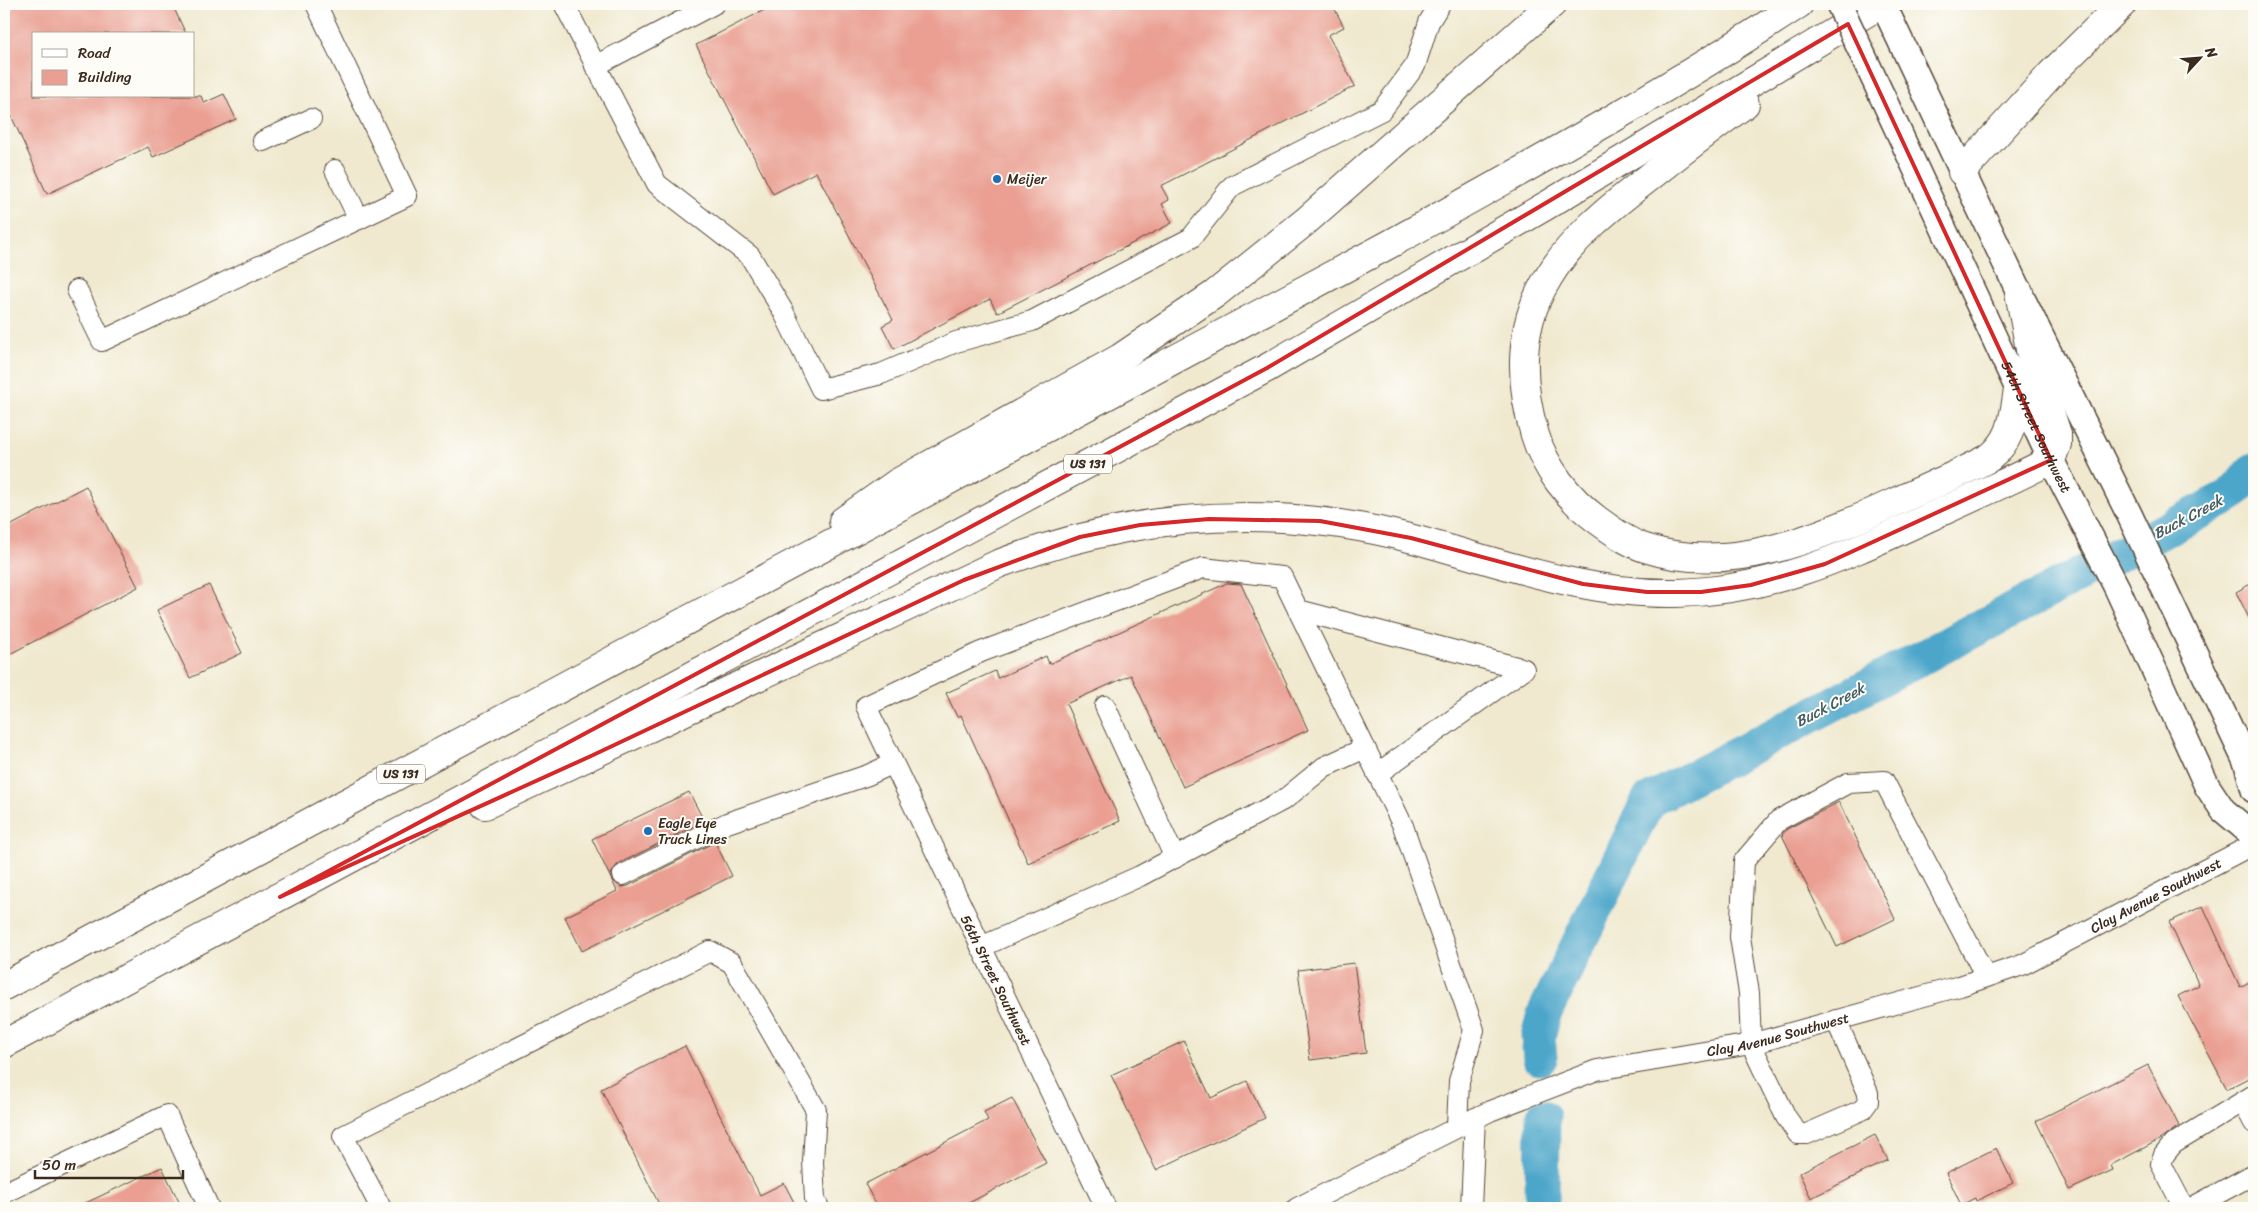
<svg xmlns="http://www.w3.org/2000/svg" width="2258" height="1212" viewBox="0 0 2258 1212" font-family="Sriracha,sans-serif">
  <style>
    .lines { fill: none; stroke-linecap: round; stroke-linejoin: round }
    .river { stroke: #4ca6ca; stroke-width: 35 }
    .building { fill: #ea9f92 }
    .minor-casing { stroke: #564739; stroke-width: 22 }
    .major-casing { stroke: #564739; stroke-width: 28 }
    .highway-casing { stroke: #564739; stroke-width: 30 }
    .minor { stroke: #fff; stroke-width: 20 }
    .major { stroke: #fff; stroke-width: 25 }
    .highway { stroke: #fff; stroke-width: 28 }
    .major-bridge-casing { stroke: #564739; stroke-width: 28; stroke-linecap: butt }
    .major-bridge { stroke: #fff; stroke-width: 25 }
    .marked { fill: none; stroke: #d62828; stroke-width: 4; stroke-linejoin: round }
    .poi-dot { fill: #1f6fb2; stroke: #fdfcf7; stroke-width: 2 }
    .labels { text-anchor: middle; stroke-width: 4; stroke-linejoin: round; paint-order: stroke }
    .shield { fill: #fdfcf7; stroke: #75695f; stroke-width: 1 }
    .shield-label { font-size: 12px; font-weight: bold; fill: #3b2a1e }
    .poi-label { font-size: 14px; fill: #3b2a1e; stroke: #fdfcf7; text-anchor: start }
    .street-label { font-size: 14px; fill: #3b2a1e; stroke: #fdfcf7 }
    .water-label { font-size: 15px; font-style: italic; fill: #425c63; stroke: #fdfcf7 }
  </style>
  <rect width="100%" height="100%" fill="#fdfcf7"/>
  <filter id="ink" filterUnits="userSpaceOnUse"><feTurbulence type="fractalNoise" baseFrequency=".02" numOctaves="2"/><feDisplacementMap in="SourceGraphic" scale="10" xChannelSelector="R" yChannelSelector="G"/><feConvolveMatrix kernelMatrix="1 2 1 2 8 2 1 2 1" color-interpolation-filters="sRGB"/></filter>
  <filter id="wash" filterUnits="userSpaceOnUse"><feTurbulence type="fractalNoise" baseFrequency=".0096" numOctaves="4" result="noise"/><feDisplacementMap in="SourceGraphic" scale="20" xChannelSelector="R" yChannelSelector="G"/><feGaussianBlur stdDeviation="1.12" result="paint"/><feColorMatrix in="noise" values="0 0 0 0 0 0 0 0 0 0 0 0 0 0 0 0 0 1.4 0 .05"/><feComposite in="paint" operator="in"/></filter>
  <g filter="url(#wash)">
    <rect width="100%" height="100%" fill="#f0e9cf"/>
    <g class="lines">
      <g class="river">
        <polyline points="1540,1058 1538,1037 1544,1014 1648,801 2230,496 2254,470"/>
        <polyline points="1542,1208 1543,1117"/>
      </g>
    </g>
    <g id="blocks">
      <g class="building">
        <polygon points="4,4 172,4 186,34 34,34 34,96 201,96 204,103 224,94 236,119 153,157 148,147 47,194 4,100"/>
        <polygon points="776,4 1332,4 1344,27 1328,35 1355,86 1161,186 1169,200 1162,204 1172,223 997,313 990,299 894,349 882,326 893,320 816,172 773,194 696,45"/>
        <polygon points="86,486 138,587 4,657 4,529"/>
        <polygon points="2254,582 2254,628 2236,592"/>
        <polygon points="1227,583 1241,584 1308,730 1183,787 1131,675 1066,704 1120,821 1028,863 961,715 957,717 946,693 995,671 998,678 1046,656 1049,664"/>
        <polygon points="209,585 242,653 190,678 157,610"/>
        <polygon points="689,792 704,821 618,864 611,874 613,881 622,887 628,886 715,842 732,876 582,951 565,917 617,891 592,839"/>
        <polygon points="1839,802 1895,919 1837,947 1782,835 1787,829"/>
        <polygon points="2203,906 2240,987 2249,982 2254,992 2254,1075 2227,1089 2178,996 2199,985 2169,922"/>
        <polygon points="1354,963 1366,1053 1310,1060 1298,970"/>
        <polygon points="1184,1041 1211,1098 1247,1081 1265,1118 1156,1170 1111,1075"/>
        <polygon points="685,1046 760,1195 784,1183 797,1208 661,1208 601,1089"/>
        <polygon points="2148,1065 2179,1126 2161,1139 2111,1165 2113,1170 2069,1190 2036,1121"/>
        <polygon points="1012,1098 1046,1163 959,1208 878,1208 865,1184 988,1120 984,1112"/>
        <polygon points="1875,1135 1888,1160 1811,1198 1799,1173"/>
        <polygon points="1996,1148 2013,1183 1976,1201 1975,1198 1961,1205 1946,1173"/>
        <polygon points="162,1167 182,1208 75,1208"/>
      </g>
    </g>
  </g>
  <g filter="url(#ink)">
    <use href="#blocks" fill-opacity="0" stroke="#564739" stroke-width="1"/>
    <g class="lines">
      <defs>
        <g id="minor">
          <polyline points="564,4 657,184 750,256 783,311 821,389 881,374 956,342 1032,321 1191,238 1232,186 1382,110 1415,66 1429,22 1440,4"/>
          <polyline points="595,66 714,4"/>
          <polyline points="263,141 311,119"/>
          <polyline points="335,170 359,219"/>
          <polyline points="77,290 102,341 407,196 316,4"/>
          <polyline points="1298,610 1524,669 1377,774"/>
          <polyline points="1105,706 1175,858"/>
          <polyline points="623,875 727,823 868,775 892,764"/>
          <polyline points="981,947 1140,876 1285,799 1324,767 1365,748"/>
          <polyline points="1836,1020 1868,1093 1868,1102 1862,1110 1807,1134 1798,1134 1786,1117 1751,1044 1749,993 1740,937 1744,861 1779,820 1848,783 1884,781 1986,977"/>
          <polyline points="2243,1102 2254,1123"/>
          <polyline points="4,1193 167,1115 209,1208"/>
          <polyline points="381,1208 343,1136 710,951 732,963 816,1110 813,1162 815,1199 819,1208"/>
          <polyline points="1106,1208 866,706 981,652 1203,568 1282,577 1403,826 1474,1030 1459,1081 1457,1127"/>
          <path id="s1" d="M1297,1208L1490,1111L1597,1070L1751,1044L1960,986L2022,965L2254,844"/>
          <polyline points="1471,1208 1475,1118"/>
          <polyline points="2184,1208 2161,1164 2164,1155 2173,1144 2254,1095"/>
          <polyline points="2191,1208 2254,1174"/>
        </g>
        <g id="major">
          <polyline points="1883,4 2019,292 2129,514 2247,764 2254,790"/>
          <path id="s2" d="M1882,96L2051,460L2117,588L2207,786L2223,810L2254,836"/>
        </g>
        <g id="highway">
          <path d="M1745,104C1710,130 1676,156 1642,183C1607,210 1571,239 1548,278C1518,326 1519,382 1535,435C1545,468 1568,498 1596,519C1611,530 1627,542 1645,548C1730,576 1817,538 1893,503C1925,488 1958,475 1989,458C2013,439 2013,419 2018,390"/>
          <polyline points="1962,172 2051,74 2122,4"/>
          <polyline points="843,521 897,483 1120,358 1215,294 1306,221 1552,4"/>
          <path d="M485,805L998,564C1133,513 1273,502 1413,539C1499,562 1586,595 1676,593C1770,591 1838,559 1921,521C1965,501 2008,482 2051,460L2057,444V434L2031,355L2019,292"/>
          <path d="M4,986L1390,244C1528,167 1667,91 1799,4"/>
          <polyline points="4,1044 1267,368 1549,204 1881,4"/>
        </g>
      </defs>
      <use href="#minor" class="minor-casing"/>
      <use href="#major" class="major-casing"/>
      <use href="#highway" class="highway-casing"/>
      <use href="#minor" class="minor"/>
      <use href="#major" class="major"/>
      <use href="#highway" class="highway"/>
      <defs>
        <polyline id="major-bridge" points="1839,4 1882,96"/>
      </defs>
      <use href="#major-bridge" class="major-bridge-casing"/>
      <use href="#major-bridge" class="major-bridge"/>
    </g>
  </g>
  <path class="marked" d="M1848,24L2051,460L1825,564L1751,585L1701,592H1647L1583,584L1411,538L1320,521L1209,519L1140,525L1080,537L964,580L591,756L280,897L1267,368Z"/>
  <g class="poi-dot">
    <circle cx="997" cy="179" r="5"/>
    <circle cx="648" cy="831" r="5"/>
  </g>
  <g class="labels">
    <g class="shield">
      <rect x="1064" y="454.5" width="48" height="19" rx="4"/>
      <rect x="377" y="764.5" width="48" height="19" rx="4"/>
    </g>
    <g class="shield-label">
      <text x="1088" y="468">US 131</text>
      <text x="401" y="778">US 131</text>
    </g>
    <g class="poi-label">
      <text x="1007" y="184">Meijer</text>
      <text x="658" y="828">Eagle Eye<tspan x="658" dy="16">Truck Lines</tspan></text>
    </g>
    <g class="street-label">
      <text dy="5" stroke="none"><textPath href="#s2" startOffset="365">54th Street Southwest</textPath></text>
      <text dy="5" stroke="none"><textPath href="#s1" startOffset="920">Clay Avenue Southwest</textPath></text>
      <text transform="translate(996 980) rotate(64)" y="5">56th Street Southwest</text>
      <text dy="5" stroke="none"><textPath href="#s1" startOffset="515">Clay Avenue Southwest</textPath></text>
    </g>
    <g class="water-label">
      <text transform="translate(2188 517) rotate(-28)" y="5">Buck Creek</text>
      <text transform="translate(1830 705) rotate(-28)" y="5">Buck Creek</text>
    </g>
  </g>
  <rect width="2258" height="1212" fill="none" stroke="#fdfcf7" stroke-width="20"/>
  <rect x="32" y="32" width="162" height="65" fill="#fdfcf7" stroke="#afa8a0"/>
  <rect x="42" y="49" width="25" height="8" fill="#ffffff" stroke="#afa8a0"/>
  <text x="78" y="58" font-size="15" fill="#3b2a1e">Road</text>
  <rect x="42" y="70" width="25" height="15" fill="#ea9f92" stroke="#afa8a0"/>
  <text x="78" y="82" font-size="15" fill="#3b2a1e">Building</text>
  <g transform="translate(2200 58) rotate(64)" stroke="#fdfcf7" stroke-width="4" paint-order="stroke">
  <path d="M0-4L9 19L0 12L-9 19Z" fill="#3b2a1e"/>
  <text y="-8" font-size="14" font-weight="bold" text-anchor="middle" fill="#3b2a1e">N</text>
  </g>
  <path d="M35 1170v8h148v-8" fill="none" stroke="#3b2a1e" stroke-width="2.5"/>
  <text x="42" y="1170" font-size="15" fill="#3b2a1e" stroke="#fdfcf7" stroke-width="4" paint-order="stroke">50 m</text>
</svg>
